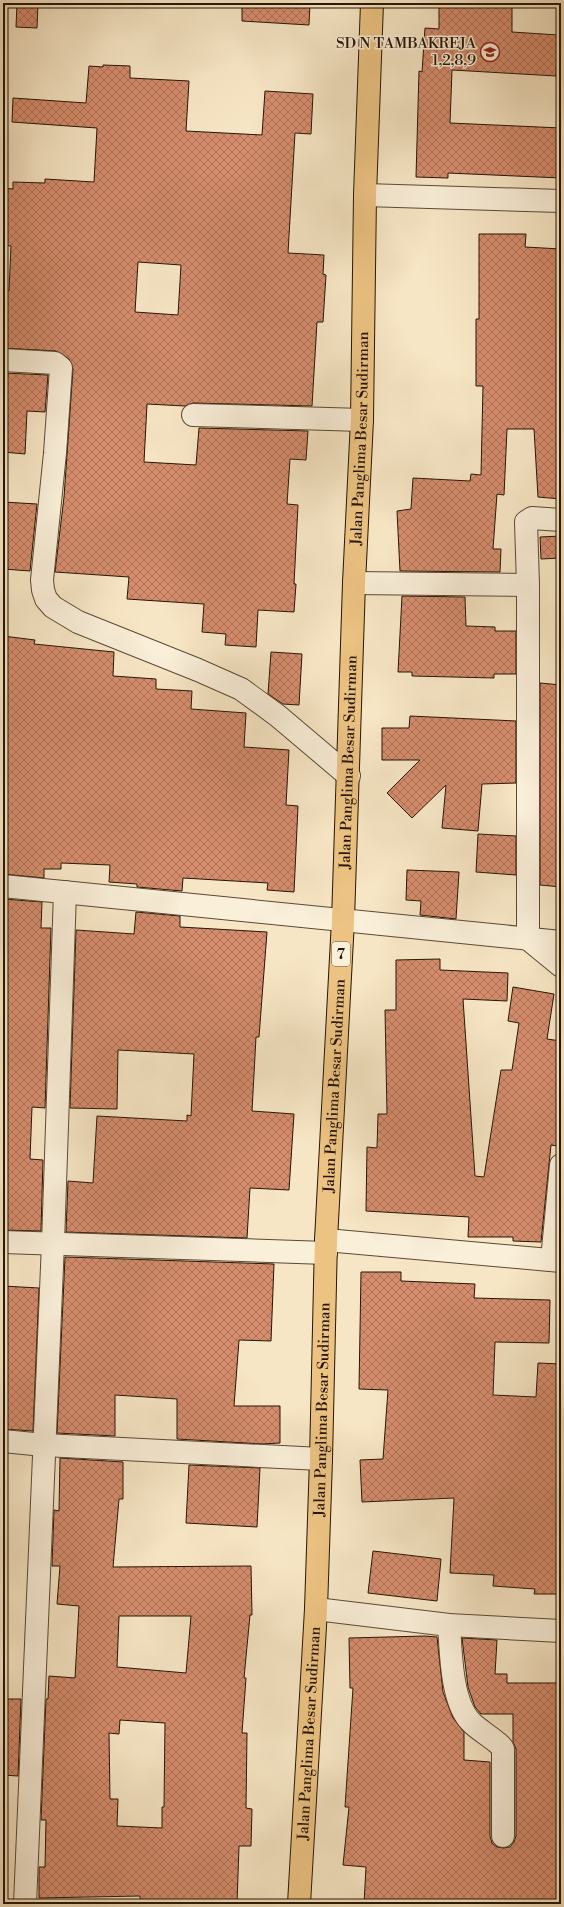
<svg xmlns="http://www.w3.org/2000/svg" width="564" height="1907" viewBox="0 0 564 1907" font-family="'Libre Bodoni',serif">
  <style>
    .building { fill: url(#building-cross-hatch); stroke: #251502; fill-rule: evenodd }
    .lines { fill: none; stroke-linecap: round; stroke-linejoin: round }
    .minor-casing { stroke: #5a4933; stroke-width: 24 }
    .highway-casing { stroke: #251502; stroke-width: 24 }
    .minor { stroke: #faefd9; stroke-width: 22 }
    .highway { stroke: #ecc382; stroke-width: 22 }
    .labels { text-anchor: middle; stroke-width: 3; stroke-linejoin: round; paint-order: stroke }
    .shield { fill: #faefd9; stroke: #655642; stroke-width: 1 }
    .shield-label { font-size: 14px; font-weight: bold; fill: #251502 }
    .poi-label { font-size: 15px; fill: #251502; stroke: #faefd9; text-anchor: end }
    .street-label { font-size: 15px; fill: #251502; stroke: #faefd9 }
  </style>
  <defs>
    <pattern id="building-cross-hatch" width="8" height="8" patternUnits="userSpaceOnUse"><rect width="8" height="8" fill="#d68d6e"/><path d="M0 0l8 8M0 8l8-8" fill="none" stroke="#ad7258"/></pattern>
  </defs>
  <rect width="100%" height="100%" fill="#f7e6c5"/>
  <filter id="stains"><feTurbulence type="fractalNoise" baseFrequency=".005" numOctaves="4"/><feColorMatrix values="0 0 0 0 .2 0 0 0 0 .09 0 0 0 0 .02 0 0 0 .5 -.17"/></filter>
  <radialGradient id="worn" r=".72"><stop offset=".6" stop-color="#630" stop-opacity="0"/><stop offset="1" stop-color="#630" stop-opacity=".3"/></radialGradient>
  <g class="building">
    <polygon points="17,3 38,3 37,28 16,27"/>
    <polygon points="242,3 310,3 309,25 242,21"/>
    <polygon points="439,3 512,3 512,32 558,35 556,76 452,70 450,123 561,128 561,178 448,173 448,178 416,177 419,71 422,72 425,28 439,29"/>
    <path d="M103,65L130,66V78L189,81L186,131L262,135L265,91L313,94L311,134L295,133L288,253L324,255L323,274L326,275L323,322H317L312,406L193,403L185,406L147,404L144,462L196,465L199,428L308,431L306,460L290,459L287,504L298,505L294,584H296L294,612L258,610L256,647L225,645L226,634L202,632L204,604L127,599L129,577L55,572L64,497L73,369L69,359L56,351L3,348V290L9,291L11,246L3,245V188L13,189V182L45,183V179L94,182L97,128L12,122L13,98L86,103L89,66L103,67ZM138,262L181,265L178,315L135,312Z"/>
    <polygon points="479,234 526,234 525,247 561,249 561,499 538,497 534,429 507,429 504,495 497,494 493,549 501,549 500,572 400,571 397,511 411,509 413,478 470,481 471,474 481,475 483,386 476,386 476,319 479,319"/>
    <polygon points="3,373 48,375 45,412 27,411 25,454 3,452"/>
    <polygon points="3,502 37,504 30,571 3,569"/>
    <polygon points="561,536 561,558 541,559 540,537"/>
    <polygon points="402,596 465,597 466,626 495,627 495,631 516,631 516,674 494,674 494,678 412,676 412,672 398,672"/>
    <polygon points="3,636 35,640 34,644 114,652 113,676 156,679 156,689 192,691 191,709 246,713 244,747 289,750 286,805 298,806 294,892 267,890 268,883 183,878 182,891 137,887 137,884 109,882 110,865 61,863 61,869 44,869 44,878 3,874"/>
    <polygon points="271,652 302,654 299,705 283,704 268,694"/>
    <polygon points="540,683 561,685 561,887 540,885"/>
    <polygon points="410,716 516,721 516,783 482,784 478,831 442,828 446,785 412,818 387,793 420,760 382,760 382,728 409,728"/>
    <polygon points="478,834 516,836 516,875 476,872"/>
    <polygon points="407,870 459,872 456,919 420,915 421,901 406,900"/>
    <polygon points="3,899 42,902 41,928 51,928 45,1108 32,1107 30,1159 43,1160 41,1231 3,1230"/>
    <polygon points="136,912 180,916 180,927 267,932 259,1037 256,1037 252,1111 294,1114 289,1190 250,1188 247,1238 66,1232 68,1181 93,1183 97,1116 187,1121 187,1115 191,1116 194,1054 118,1050 117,1109 70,1108 76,930 134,934"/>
    <polygon points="440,959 440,970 508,973 507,1001 463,999 475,1176 484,1177 501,1070 512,1070 519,1023 508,1021 513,987 554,994 547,1039 561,1041 561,1081 557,1146 551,1145 541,1242 513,1241 513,1237 468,1237 469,1217 366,1211 367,1147 377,1148 378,1114 387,1114 385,1010 396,1010 396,960"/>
    <polygon points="65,1257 274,1264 271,1341 239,1340 234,1406 280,1406 280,1443 262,1444 177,1439 177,1399 115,1395 115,1436 57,1433"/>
    <polygon points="361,1272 401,1272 401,1281 475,1284 474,1298 550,1300 549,1343 495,1342 493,1395 536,1397 538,1363 561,1364 561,1594 534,1594 535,1589 493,1586 494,1575 450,1573 454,1498 362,1502 360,1460 383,1459 388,1390 359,1389"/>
    <polygon points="3,1286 39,1288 33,1431 3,1429"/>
    <path d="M60,1458L123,1462V1499H119L113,1567L251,1566L252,1615H250L244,1678H246L242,1733H247L246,1808L252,1809L251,1846H239L237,1904H140V1896L39,1898V1867H45L46,1820H41L46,1699H48L49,1676L75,1678L79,1606L57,1604L60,1566H52L54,1510L59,1511ZM119,1616H191L186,1673L117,1667ZM120,1720L165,1723L164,1807H162V1828L117,1826L118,1799H110L109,1733L119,1734Z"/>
    <polygon points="189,1465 260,1468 257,1527 186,1523"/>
    <polygon points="373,1551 441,1559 437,1601 368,1593"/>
    <polygon points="425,1636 437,1637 443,1692 453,1718 464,1732 464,1760 490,1762 490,1836 492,1843 497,1847 503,1848 510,1847 514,1842 516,1836 516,1749 513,1742 513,1714 481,1714 475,1707 468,1687 462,1638 497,1640 495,1674 507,1674 507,1683 561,1683 561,1904 364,1904 366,1867 343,1865 349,1807 345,1807 353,1688 350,1688 349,1638"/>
    <polygon points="3,1699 21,1699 18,1776 3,1775"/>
  </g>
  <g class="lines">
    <defs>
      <g id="minor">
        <polyline points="365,195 561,201"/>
        <polyline points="3,360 55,363 61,368 55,453 42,580 43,590 46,599 53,607 78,622 198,670 241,689 278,716 349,776"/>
        <polyline points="193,415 362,420"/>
        <polyline points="561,520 532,518 526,522 528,585 528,939 561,966"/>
        <polyline points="354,583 528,585"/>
        <polyline points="3,886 561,942"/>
        <polyline points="326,1240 561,1261"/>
        <polyline points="3,1242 326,1253"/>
        <polyline points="552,1260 561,1165"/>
        <polyline points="3,1441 44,1445 321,1459"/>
        <polyline points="316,1609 449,1625 561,1631"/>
        <path d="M449,1625C451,1652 451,1702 471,1722C478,1730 501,1743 503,1749V1836"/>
        <polyline points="25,1904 53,1243 65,892"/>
      </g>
      <g id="highway">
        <path id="s1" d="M299,1904L316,1609L321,1459L326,1240L343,920L354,583L362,420L365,195L372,3"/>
      </g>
    </defs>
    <use href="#minor" class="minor-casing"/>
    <use href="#highway" class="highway-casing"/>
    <use href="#minor" class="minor"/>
    <use href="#highway" class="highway"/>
  </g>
  <defs>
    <symbol id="school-ring" viewBox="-11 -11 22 22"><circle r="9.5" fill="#faefd9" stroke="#8f2418" stroke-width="1.5"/><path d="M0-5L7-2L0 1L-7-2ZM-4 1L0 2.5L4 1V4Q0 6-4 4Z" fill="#8f2418"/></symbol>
  </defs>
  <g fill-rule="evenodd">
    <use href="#school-ring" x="479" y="41" width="22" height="22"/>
  </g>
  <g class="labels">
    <rect class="shield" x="332" y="942" width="18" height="24" rx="3"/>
    <g class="shield-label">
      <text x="341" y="959">7</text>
    </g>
    <g class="poi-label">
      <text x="476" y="48">SD N TAMBAKREJA<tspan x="476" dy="17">1,2,8,9</tspan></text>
    </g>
    <g class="street-label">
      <text dy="5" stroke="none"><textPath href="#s1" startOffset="1467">Jalan Panglima Besar Sudirman</textPath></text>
      <text dy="5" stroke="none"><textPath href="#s1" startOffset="1143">Jalan Panglima Besar Sudirman</textPath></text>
      <text dy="5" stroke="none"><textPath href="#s1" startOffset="819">Jalan Panglima Besar Sudirman</textPath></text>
      <text dy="5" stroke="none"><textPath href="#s1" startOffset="495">Jalan Panglima Besar Sudirman</textPath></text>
      <text dy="5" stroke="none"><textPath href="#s1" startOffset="171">Jalan Panglima Besar Sudirman</textPath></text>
    </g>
  </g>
  <rect width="564" height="1907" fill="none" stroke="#f7e6c5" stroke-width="16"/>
  <rect x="4" y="4" width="556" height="1899" fill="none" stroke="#251502" stroke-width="2"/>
  <rect x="8" y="8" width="548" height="1891" fill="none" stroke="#251502"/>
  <rect width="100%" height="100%" filter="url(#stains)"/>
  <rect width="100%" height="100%" fill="url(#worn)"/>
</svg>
